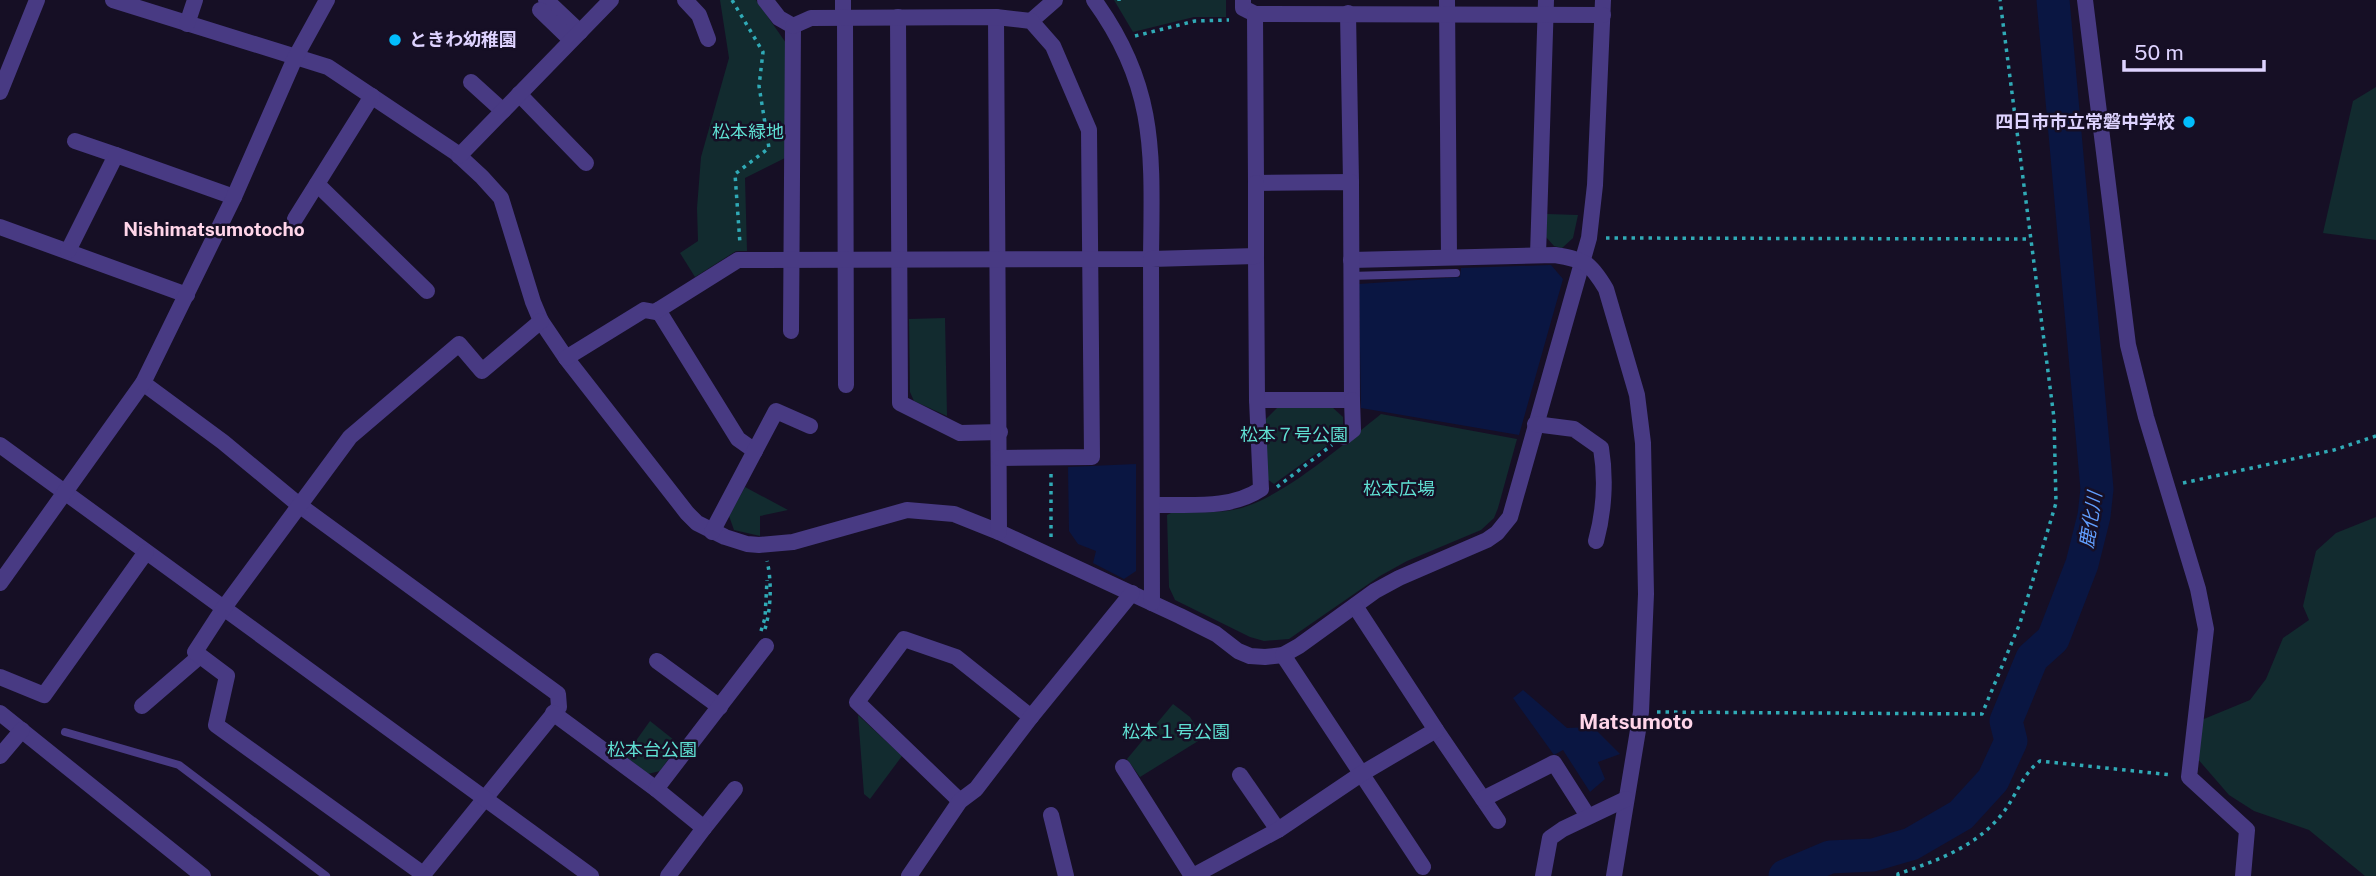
<svg xmlns="http://www.w3.org/2000/svg" width="2376" height="876" viewBox="0 0 2376 876" font-family="'Public Sans','Noto Sans JP',sans-serif">
  <style>
    .green { fill: #122b2f }
    .water { fill: #0a1642 }
    .lines { fill: none; stroke-linecap: round; stroke-linejoin: round }
    .river { stroke: #0a1642; stroke-width: 33 }
    .path { stroke: #30aab6; stroke-width: 3.5; stroke-dasharray: 3.5 5; stroke-linecap: butt }
    .service { stroke: #483a83; stroke-width: 8 }
    .minor { stroke: #483a83; stroke-width: 16 }
    .poi-dot { fill: #02bdfc; stroke: #160f25; stroke-width: 2.5 }
    .labels { text-anchor: middle; stroke-width: 5; stroke-linejoin: round; paint-order: stroke }
    .poi-label { font-size: 18px; font-weight: bold; fill: #ded3ff; stroke: #160f25; text-anchor: start }
    .park-label { font-size: 18px; fill: #5fdfd2; stroke: #160f25 }
    .neighbourhood-label { font-size: 19px; font-weight: bold; fill: #ffd5e9; stroke: #160f25 }
    .water-label { font-size: 19px; font-style: italic; fill: #619efe; stroke: #160f25 }
    .quarter-label { font-size: 21px; font-weight: bold; fill: #ffd5e9; stroke: #160f25 }
  </style>
  <rect width="100%" height="100%" fill="#160f25"/>
  <g class="green">
    <polygon points="720,0 756,0 786,43 787,157 745,178 747,251 736,251 695,277 680,253 698,241 697,208 701,157 729,58"/>
    <polygon points="1114,0 1226,0 1226,17 1194,17 1133,32"/>
    <polygon points="2376,87 2376,240 2323,233 2353,101"/>
    <polygon points="1547,214 1578,215 1573,238 1562,248 1554,246 1546,237"/>
    <polygon points="945,318 947,416 914,401 910,392 909,319"/>
    <polygon points="1332,407 1343,417 1343,434 1274,484 1267,479 1266,419 1277,408"/>
    <path d="M1381,414L1517,439L1498,508L1494,518L1481,530L1407,561L1380,576L1289,639L1264,641L1250,637L1175,600L1169,587L1167,515L1173,512C1191,512 1209,513 1227,511C1276,505 1342,445 1381,414Z"/>
    <polygon points="745,487 788,510 760,516 760,536 734,530 729,516"/>
    <polygon points="2376,517 2376,876 2365,876 2309,830 2254,811 2229,795 2190,750 2199,721 2250,700 2266,679 2283,638 2309,620 2303,606 2316,551 2336,533"/>
    <polygon points="1173,704 1190,717 1203,738 1140,777 1127,759"/>
    <polygon points="858,715 902,756 870,799 864,794"/>
    <polygon points="650,721 679,744 660,771 648,774 625,756"/>
  </g>
  <g class="water">
    <polygon points="1551,265 1563,279 1519,435 1361,408 1359,284 1460,277 1461,268"/>
    <polygon points="1136,464 1136,571 1124,579 1093,563 1096,551 1078,544 1069,531 1068,467"/>
    <polygon points="1523,690 1567,728 1593,727 1620,754 1598,762 1605,779 1590,792 1563,750 1554,755 1513,698"/>
  </g>
  <g class="lines">
    <polyline class="river" points="1785,876 1830,857 1873,855 1911,844 1961,815 1993,780 2011,741 2006,721 2032,658 2053,639 2082,564 2094,516 2097,489 2053,0"/>
    <g class="path">
      <polyline points="732,0 763,52 759,86 769,148 735,174 740,244"/>
      <polyline points="1119,0 1119,1"/>
      <polyline points="1135,36 1195,21 1229,20"/>
      <polyline points="1606,238 2031,239"/>
      <polyline points="1051,474 1051,540"/>
      <polyline points="2183,483 2334,450 2376,436"/>
      <polyline points="1277,487 1332,445"/>
      <path d="M765,629C771,609 772,581 767,561"/>
      <polyline points="761,631 765,618 767,580"/>
      <polyline points="1657,712 1982,714 2020,623 2056,503 2054,418 2000,0"/>
      <path d="M1898,876V874C1936,861 1976,847 2002,814C2016,797 2022,774 2040,761L2172,775"/>
    </g>
    <g class="service">
      <polyline points="1350,276 1456,273"/>
      <polyline points="65,732 179,765 326,876"/>
    </g>
    <g class="minor">
      <polyline points="113,0 328,67 455,152 482,177 501,198 533,302 541,321 566,358 687,513 697,523 725,537 747,544 759,545 793,542 907,510 954,514 999,532 1180,616 1216,634 1238,651 1250,656 1265,657 1283,655 1299,646 1375,591 1399,578 1487,540 1497,533 1510,517 1589,238 1595,185 1603,0"/>
      <polyline points="546,0 580,32"/>
      <polyline points="685,0 699,15 708,39"/>
      <polyline points="765,0 779,18 793,26 791,331"/>
      <polyline points="843,0 843,18"/>
      <polyline points="1243,0 1243,8 1255,14"/>
      <polyline points="1447,0 1449,257"/>
      <polyline points="2085,0 2128,345 2146,417 2198,589 2206,629 2189,777 2247,830 2243,876"/>
      <polyline points="540,10 571,40"/>
      <polyline points="1348,13 1351,182"/>
      <polyline points="898,17 900,403 960,433 1000,432"/>
      <polyline points="996,17 999,532"/>
      <polyline points="845,18 846,385"/>
      <polyline points="1031,21 1055,0"/>
      <polyline points="187,24 195,0"/>
      <polyline points="793,26 811,18 996,17 1031,21 1053,46 1089,130 1092,457 999,458"/>
      <polyline points="471,82 503,111"/>
      <polyline points="0,92 37,0"/>
      <polyline points="519,94 586,163"/>
      <polyline points="75,141 116,155"/>
      <polyline points="459,156 611,0"/>
      <polyline points="317,184 427,291"/>
      <polyline points="295,219 372,96"/>
      <polyline points="0,227 187,295"/>
      <polyline points="68,251 116,155 234,197"/>
      <polyline points="1538,255 1546,0"/>
      <path d="M1351,260L1555,255C1585,260 1590,262 1606,289L1637,395L1643,443L1646,594L1641,712L1614,876"/>
      <polyline points="658,310 738,439 755,451"/>
      <path d="M566,358L644,310L655,312L738,260L1151,259C1152,156 1158,88 1094,0"/>
      <polyline points="143,383 223,442 299,505 558,694 559,707 422,876"/>
      <path d="M1257,400H1352C1351,327 1352,254 1351,182L1256,183L1255,14L1603,15"/>
      <path d="M1535,424L1574,429L1601,448C1606,478 1604,512 1596,541"/>
      <polyline points="1344,437 1353,430 1352,400"/>
      <polyline points="0,445 591,876"/>
      <path d="M1152,505C1188,504 1230,510 1261,489L1257,400L1256,256"/>
      <polyline points="712,532 776,411 810,426"/>
      <polyline points="0,583 143,383 234,197 295,58 327,0"/>
      <polyline points="1152,603 1151,259 1256,256 1256,183"/>
      <polyline points="1283,655 1423,867"/>
      <polyline points="657,661 720,707"/>
      <polyline points="0,677 44,695 146,552"/>
      <polyline points="142,706 200,656"/>
      <polyline points="0,713 203,876"/>
      <polyline points="553,713 656,789"/>
      <polyline points="1436,730 1498,821"/>
      <polyline points="0,756 22,730"/>
      <polyline points="1123,767 1192,876"/>
      <polyline points="1240,775 1278,830"/>
      <polyline points="1483,799 1554,763 1584,810"/>
      <polyline points="960,801 857,702 904,639 956,657 1031,717"/>
      <polyline points="1051,815 1066,876"/>
      <polyline points="704,828 735,789"/>
      <polyline points="423,874 216,725 227,676 195,652 223,609 350,437 459,344 482,371 541,321"/>
      <polyline points="668,876 704,828 656,789 766,646"/>
      <polyline points="909,876 960,801 976,789 1031,717 1132,593"/>
      <polyline points="1193,876 1278,830 1361,774 1436,730 1355,606"/>
      <polyline points="1543,876 1550,838 1563,829 1626,799"/>
    </g>
  </g>
  <g class="poi-dot">
    <circle cx="395" cy="40" r="7"/>
    <circle cx="2189" cy="122" r="7"/>
  </g>
  <g class="labels">
    <g class="poi-label">
      <text x="409" y="46">ときわ幼稚園</text>
      <text x="2175" y="128" text-anchor="end">四日市市立常磐中学校</text>
    </g>
    <g class="park-label">
      <text x="748" y="138">松本緑地</text>
      <text x="1294" y="441">松本７号公園</text>
      <text x="1399" y="495">松本広場</text>
      <text x="1176" y="738">松本１号公園</text>
      <text x="652" y="756">松本台公園</text>
    </g>
    <g class="neighbourhood-label">
      <text x="214" y="236">Nishimatsumotocho</text>
    </g>
    <g class="water-label">
      <text transform="translate(2090 520) rotate(-81)" y="7">鹿化川</text>
    </g>
    <g class="quarter-label">
      <text x="1636" y="729">Matsumoto</text>
    </g>
  </g>
  <path d="M2124 60v10h140v-10" fill="none" stroke="#ded3ff" stroke-width="3.5"/>
  <text x="2134" y="60" font-size="21" fill="#ded3ff" stroke="#160f25" stroke-width="5" paint-order="stroke">50 m</text>
</svg>
